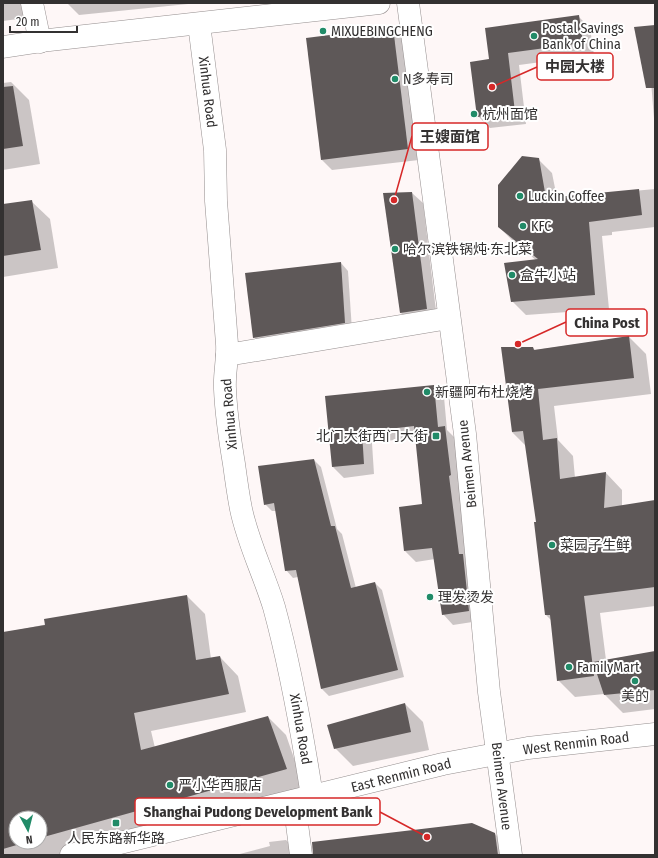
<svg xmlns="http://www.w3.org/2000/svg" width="658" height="858" viewBox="0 0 658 858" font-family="'Fira Sans Condensed','Noto Sans SC',sans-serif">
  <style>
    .shadow { fill: #0003; fill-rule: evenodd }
    .building { fill: #5e5858 }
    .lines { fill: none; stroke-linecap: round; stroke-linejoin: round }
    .minor-casing { stroke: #948e8e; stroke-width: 23 }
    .tertiary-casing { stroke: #948e8e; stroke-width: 23 }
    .minor { stroke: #fff; stroke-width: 22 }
    .tertiary { stroke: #fff; stroke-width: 22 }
    .poi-dot { fill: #218b68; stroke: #fff; stroke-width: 1.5 }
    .labels { text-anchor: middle; stroke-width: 4; stroke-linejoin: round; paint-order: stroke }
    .poi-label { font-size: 14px; fill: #333131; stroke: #fff; text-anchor: start }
    .street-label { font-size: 14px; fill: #333131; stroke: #fff }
    .leader { fill: none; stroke: #d62828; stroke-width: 1.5 }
    .callout-dot { fill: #d62828; stroke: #fff; stroke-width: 1.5 }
    .callout { fill: #fff; stroke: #d62828; stroke-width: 1.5 }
    .callout-label { font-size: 15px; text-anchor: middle; font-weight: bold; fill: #333131 }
  </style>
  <rect width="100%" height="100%" fill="#fef7f7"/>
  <g class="shadow">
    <polygon points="3,3 31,3 33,17 3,21"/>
    <polygon points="67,3 198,3 79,15"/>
    <polygon points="578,16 590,28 594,55 519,65 526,124 490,128 478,116 490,60"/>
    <polygon points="655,26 655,131 650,69"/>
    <polygon points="393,28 404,39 419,160 332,170 322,160"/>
    <polygon points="11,82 29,100 40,164 3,170 3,83"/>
    <polygon points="538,159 552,173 557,198 655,189 655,227 612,232 612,235 602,236 609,309 526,315 512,301 537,261 513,241 499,227"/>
    <polygon points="412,193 423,203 437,319 412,324 401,313 384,194"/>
    <polygon points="31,201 50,219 58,268 3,277 3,205"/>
    <polygon points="341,263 348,271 352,330 262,345 254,337"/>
    <polygon points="629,337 646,354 651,394 554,406 558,440 573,456 575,478 606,473 622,490 622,506 655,501 655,606 600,613 606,660 655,652 655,709 623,713 604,694 575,697 558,680 552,621 546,615 537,523 526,446 512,432 533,348 535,350"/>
    <polygon points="434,386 444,397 447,430 455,438 479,621 453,625 443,614 435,559 416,562 405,551 401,508 423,505 416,437 372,443 374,474 344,478 333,467 326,397"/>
    <polygon points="314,460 321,467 337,529 342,534 356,588 375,583 382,590 404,677 329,696 322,689 298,577 293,578 286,570 277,511 272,511 265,504"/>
    <path d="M187,596L205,614L211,659L220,657L238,676L246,712L151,731L155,748L268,717L286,735L304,787L63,855H3V633ZM16,818H40V842H16Z"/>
    <polygon points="405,704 423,722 429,750 353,766 335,748"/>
    <polygon points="495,834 509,848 510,855 335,855"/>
    <polygon points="286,840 299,853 299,855 236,855 270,846 269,842"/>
  </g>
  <g class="building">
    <polygon points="579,15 583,43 508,53 515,112 477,117 470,62 489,59 485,28"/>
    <polygon points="655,25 655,88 646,88 634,27"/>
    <polygon points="393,27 408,149 321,160 306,38"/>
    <polygon points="13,86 23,146 3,149 3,87"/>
    <polygon points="522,156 539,158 546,198 639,189 642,215 589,222 595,295 511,302 504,263 538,259 498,227 498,185"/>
    <polygon points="412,192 427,309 400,313 383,193"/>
    <polygon points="32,200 41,250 3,256 3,204"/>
    <polygon points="341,262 345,323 253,338 245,273"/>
    <polygon points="629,336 634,378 538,389 543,440 557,438 560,479 606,472 604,508 655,500 655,587 584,596 594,676 557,681 550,615 545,615 534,522 536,522 523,431 512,432 501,347 533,347 534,350"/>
    <polygon points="434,385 438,427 445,426 451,475 449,476 459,554 463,554 469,611 442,615 432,548 404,551 399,507 422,504 414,426 362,432 364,464 332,467 325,396"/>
    <polygon points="314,459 331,526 335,526 351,588 375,582 398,670 321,689 296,570 285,571 274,503 264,505 258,466"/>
    <polygon points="187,595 196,660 220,656 229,694 134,713 141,750 268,716 287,769 40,838 40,818 16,818 16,842 27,842 3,849 3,632 45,625 44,619"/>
    <polygon points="655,651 655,690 604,695 593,662"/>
    <polygon points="405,703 411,732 334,749 327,725"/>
    <polygon points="472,823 495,833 498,855 313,855 312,842"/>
  </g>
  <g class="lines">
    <defs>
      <g id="minor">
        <polyline points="32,3 40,42"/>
        <path d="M199,24L215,150L216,201L227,344C228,359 224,374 225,389C226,414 230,440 234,464C236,479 238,494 241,509C248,543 264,574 274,607C291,669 302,732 312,796"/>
        <polyline points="3,47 49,40 379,3"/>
        <polyline points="227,355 449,318"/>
        <polyline points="294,801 301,855"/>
      </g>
      <g id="tertiary">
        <polyline points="408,3 465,434 489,692 511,855"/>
        <polyline points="71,855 443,764 528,748 655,734"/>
      </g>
    </defs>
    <use href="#minor" class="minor-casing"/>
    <use href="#tertiary" class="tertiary-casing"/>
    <use href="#minor" class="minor"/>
    <use href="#tertiary" class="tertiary"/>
  </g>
  <g class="poi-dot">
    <circle cx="323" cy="31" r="4"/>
    <circle cx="534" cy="36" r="4"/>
    <circle cx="395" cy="79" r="4"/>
    <circle cx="474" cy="114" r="4"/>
    <circle cx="520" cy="196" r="4"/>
    <circle cx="523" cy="226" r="4"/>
    <circle cx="395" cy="249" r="4"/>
    <circle cx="512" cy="275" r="4"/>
    <circle cx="427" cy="392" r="4"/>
    <rect x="432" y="432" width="8" height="8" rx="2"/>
    <circle cx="552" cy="545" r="4"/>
    <circle cx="430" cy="597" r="4"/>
    <circle cx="569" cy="667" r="4"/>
    <circle cx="635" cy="681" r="4"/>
    <circle cx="170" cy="785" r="4"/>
    <rect x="112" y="819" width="8" height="8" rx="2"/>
  </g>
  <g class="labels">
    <g class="poi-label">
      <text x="542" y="33">Postal Savings<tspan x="542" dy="16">Bank of China</tspan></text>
      <text x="331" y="36">MIXUEBINGCHENG</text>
      <text x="403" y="84">N多寿司</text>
      <text x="482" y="119">杭州面馆</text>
      <text x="528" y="201">Luckin Coffee</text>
      <text x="531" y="231">KFC</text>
      <text x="403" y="254">哈尔滨铁锅炖·东北菜</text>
      <text x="520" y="280">盒牛小站</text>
      <text x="435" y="397">新疆阿布杜烧烤</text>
      <text x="428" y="441" text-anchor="end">北门大街西门大街</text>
      <text x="560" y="550">菜园子生鲜</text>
      <text x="438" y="602">理发烫发</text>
      <text x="577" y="672">FamilyMart</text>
      <text x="635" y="701" text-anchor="middle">美的</text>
      <text x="178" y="790">严小华西服店</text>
      <text x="116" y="843" text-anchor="middle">人民东路新华路</text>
    </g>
    <g class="street-label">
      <text transform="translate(208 92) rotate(83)" y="5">Xinhua Road</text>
      <text transform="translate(229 414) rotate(-95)" y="5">Xinhua Road</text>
      <text transform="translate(467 464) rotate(-96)" y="5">Beimen Avenue</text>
      <text transform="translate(301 729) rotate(80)" y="5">Xinhua Road</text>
      <text transform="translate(576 743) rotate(-7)" y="5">West Renmin Road</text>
      <text transform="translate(401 775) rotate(-14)" y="5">East Renmin Road</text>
      <text transform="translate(502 786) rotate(83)" y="5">Beimen Avenue</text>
    </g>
  </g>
  <path class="leader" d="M492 87L537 67M394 200L412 136M518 344L566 322M427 837L380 812"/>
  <g class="callout-dot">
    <circle cx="492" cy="87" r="4"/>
    <circle cx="394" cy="200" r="4"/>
    <circle cx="518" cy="344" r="4"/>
    <circle cx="427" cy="837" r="4"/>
  </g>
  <g class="callout">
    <rect x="537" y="53" width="76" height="27" rx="4"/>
    <rect x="412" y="123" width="76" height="27" rx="4"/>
    <rect x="566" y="309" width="81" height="27" rx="4"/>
    <rect x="135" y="798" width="245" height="27" rx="4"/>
  </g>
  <g class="callout-label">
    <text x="575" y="72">中园大楼</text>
    <text x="450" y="142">王嫂面馆</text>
    <text x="607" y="328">China Post</text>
    <text x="258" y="817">Shanghai Pudong Development Bank</text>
  </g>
  <rect width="658" height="858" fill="none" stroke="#333131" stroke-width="8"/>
  <g transform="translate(28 830) rotate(173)"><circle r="19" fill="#ffffff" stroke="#adadad"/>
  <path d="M0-3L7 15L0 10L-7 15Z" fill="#218b68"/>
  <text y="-6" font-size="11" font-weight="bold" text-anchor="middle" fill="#333131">N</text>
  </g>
  <path d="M10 26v6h67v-6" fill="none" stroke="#333131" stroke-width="2"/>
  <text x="16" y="26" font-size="12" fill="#333131" stroke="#ffffff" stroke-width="3" paint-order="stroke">20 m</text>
</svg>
